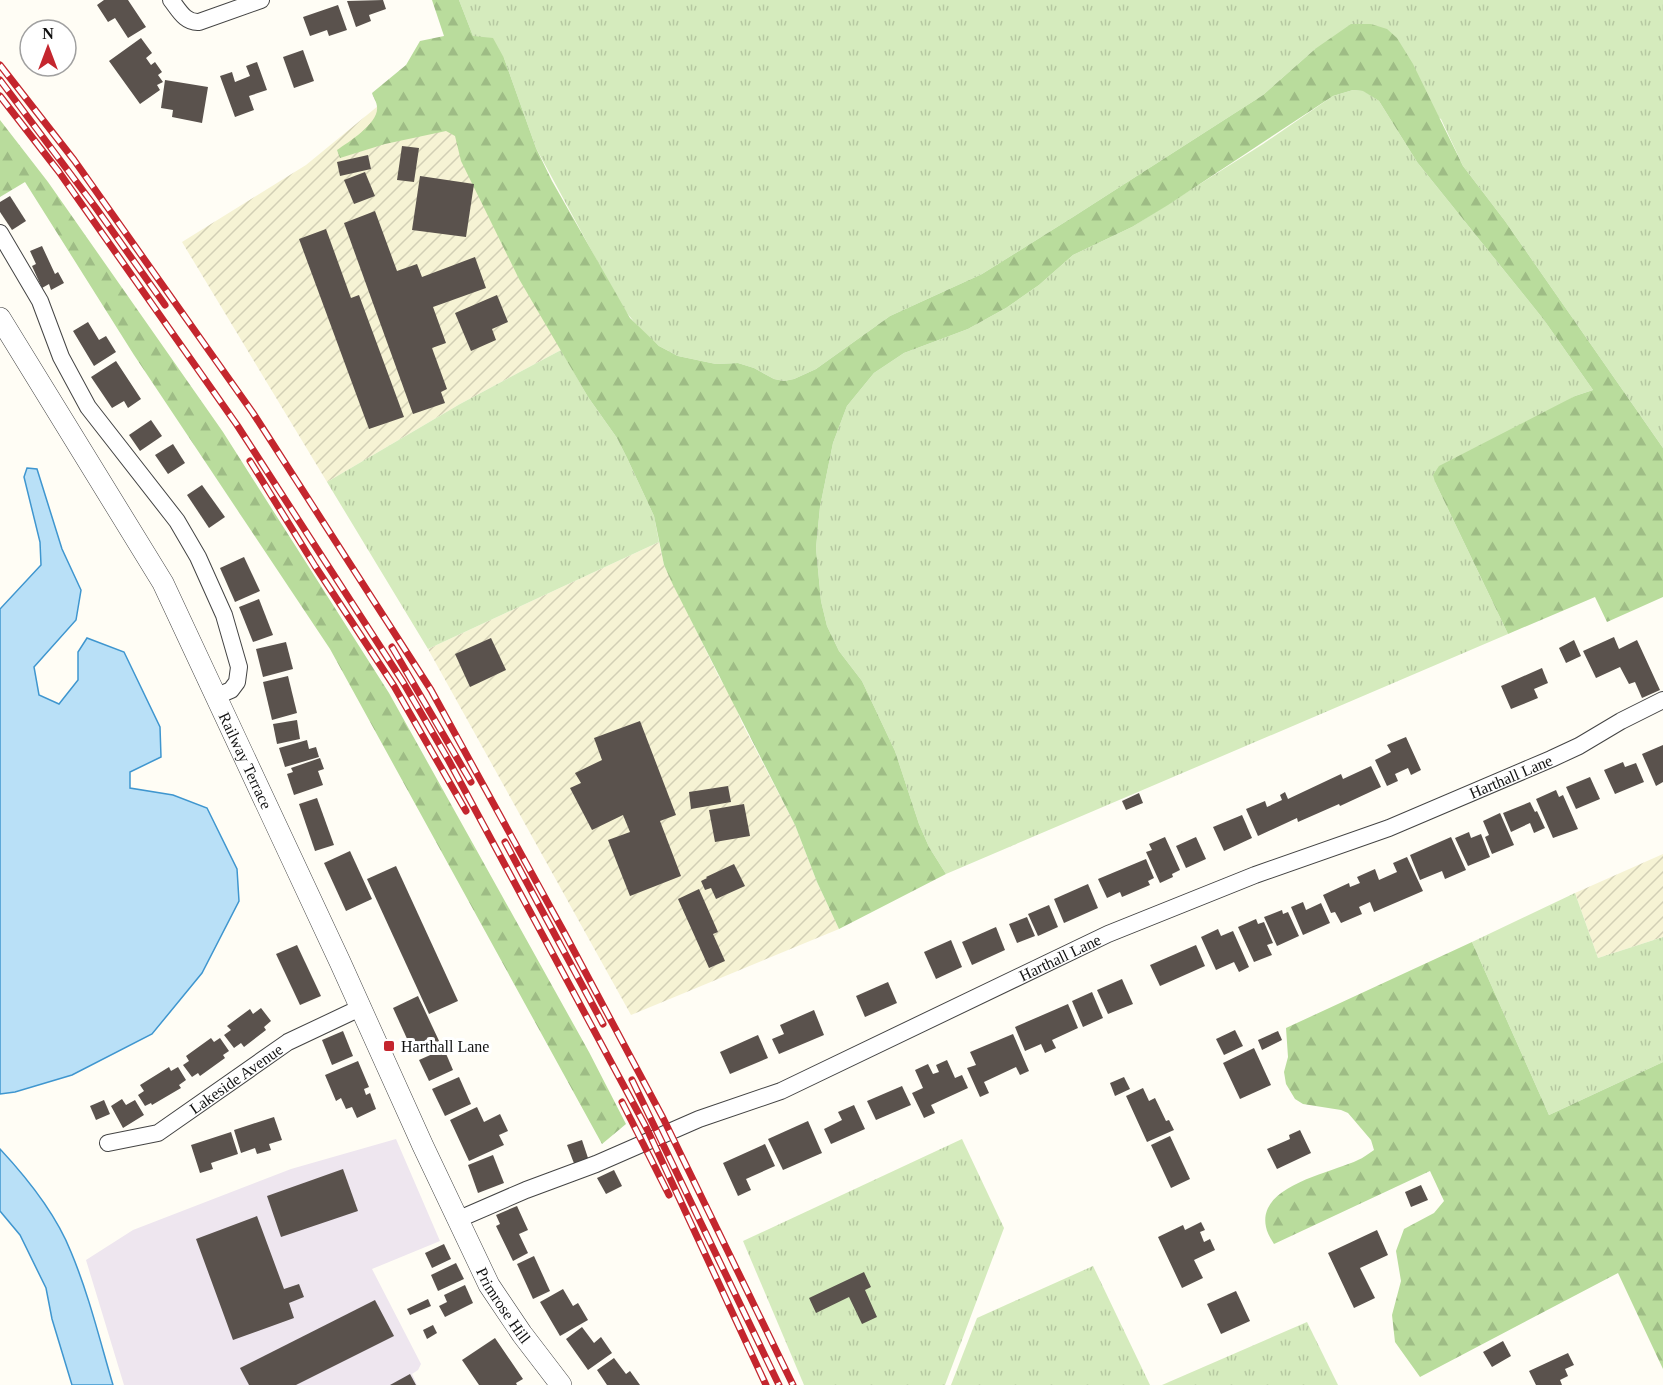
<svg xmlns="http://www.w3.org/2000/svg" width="1663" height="1385" viewBox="0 0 1663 1385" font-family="'Times New Roman',serif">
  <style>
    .industrial { fill: #eee6ef }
    .farmland { fill: url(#farmland-furrows) }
    .grass { fill: url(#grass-tufts) }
    .forest { fill: url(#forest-firs) }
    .water { fill: #b9e0f7; stroke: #3f96cf; stroke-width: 1.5 }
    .building { fill: #5a524d }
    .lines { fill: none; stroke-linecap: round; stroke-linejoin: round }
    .minor-casing { stroke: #444; stroke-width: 18 }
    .tertiary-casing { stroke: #444; stroke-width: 22 }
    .minor { stroke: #fff; stroke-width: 16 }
    .tertiary { stroke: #fff; stroke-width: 21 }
    .rail-casing { stroke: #c4262e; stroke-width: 7 }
    .rail { stroke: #fff; stroke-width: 4.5; stroke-dasharray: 14; stroke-linecap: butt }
    .poi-dot { fill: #c4262e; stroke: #fff; stroke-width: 2 }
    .labels { text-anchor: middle; stroke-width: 6; stroke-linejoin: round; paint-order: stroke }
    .street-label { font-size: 16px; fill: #111; stroke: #fff }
    .poi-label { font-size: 16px; fill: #111; stroke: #fff; text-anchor: start }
  </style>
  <defs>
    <pattern id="farmland-furrows" width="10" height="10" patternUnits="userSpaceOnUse" patternTransform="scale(1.5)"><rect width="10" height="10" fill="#f6f3d4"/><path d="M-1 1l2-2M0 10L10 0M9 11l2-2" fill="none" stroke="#d2cfb5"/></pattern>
    <pattern id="grass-tufts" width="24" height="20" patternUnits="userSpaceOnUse" patternTransform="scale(1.5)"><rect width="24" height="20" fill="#d5ebbd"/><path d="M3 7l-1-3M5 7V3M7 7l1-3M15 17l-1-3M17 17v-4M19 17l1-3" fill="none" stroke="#b6c8a1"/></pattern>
    <pattern id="forest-firs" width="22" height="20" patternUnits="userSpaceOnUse" patternTransform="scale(1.5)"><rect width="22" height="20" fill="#b9dc9c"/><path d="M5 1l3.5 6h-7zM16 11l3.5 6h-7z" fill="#9ebc85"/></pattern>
  </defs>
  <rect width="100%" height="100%" fill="#fffdf5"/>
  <polygon class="industrial" points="396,1139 440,1241 372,1269 421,1364 418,1370 412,1374 417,1385 124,1385 86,1260 133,1230 291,1169"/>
  <g class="farmland">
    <polygon points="428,65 561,350 460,404 327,482 182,242 306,165"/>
    <polygon points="659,542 664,565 719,677 732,698 742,723 795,825 817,882 839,929 631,1015 428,649"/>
    <polygon points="1663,854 1663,937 1598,958 1575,893"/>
  </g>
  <g class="grass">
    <polygon points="459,0 1663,0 1663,448 1505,221 1463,166 1441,119 1315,49 1263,95 1073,217 982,274 890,316 816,369 794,379 784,381 774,379 754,368 738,363 716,364 678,356 659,346 640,329 622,307 536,148 504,58 473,36"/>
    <polygon points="1353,90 1364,91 1379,101 1417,162 1544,320 1593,390 1575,396 1435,482 1508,634 946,874 929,847 919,824 895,751 862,681 839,651 827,626 821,601 816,548 820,507 833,443 847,406 874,373 904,353 968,329 1006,308 1039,285 1073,255 1132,227 1263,144 1333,96"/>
    <polygon points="561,350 588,397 617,438 627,458 654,516 659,542 428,649 327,482 460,404"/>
    <polygon points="1575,893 1598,958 1663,937 1663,1062 1549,1115 1472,942"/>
    <polygon points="962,1139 1004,1228 945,1385 804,1385 743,1241"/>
    <polygon points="1093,1266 1150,1385 951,1385 977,1318"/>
    <polygon points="1307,1322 1338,1385 1162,1385"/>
  </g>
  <g class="forest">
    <path d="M432,0H459L473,36L493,38L504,58L536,148L552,181L630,318L659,346L678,356L716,364L738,363L754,368L774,379L784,381L794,379L816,369L890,316L982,274L1073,217L1263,95L1315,49L1351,24H1371L1387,29L1397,38L1413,64L1463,166L1505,221L1663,448V597L1607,622L1595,597L1508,634L1435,482L1433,475L1439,466L1575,396L1593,390L1544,320L1417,162L1379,101L1363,91L1353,90L1333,96L1168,205L1132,227L1073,255L1039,285L1006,308L968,329L904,353L874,373L847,406L833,443L820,507L816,548L821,601L827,626L839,651L862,681L895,751L919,824L929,847L946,874L839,929L817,882L795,825L673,585L664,565L654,516L627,458L617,438L588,397L519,279L461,161L455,136L446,131L385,144L340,158L337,150C349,142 379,123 377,107C377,102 373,97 372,93L406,65L420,41L444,36Z"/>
    <polygon points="0,120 48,182 223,432 389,693 589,1052 626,1124 602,1144 330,649 134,355 25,182 0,197"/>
    <path d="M1472,942L1549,1115L1663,1062V1369L1618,1273L1420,1377L1395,1342L1392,1315L1401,1281L1396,1251L1404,1229L1434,1213L1444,1201L1430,1171L1274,1244C1271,1239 1267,1233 1266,1227C1257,1185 1332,1173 1358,1160C1363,1158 1368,1154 1374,1150L1371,1140L1348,1113L1341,1110L1303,1104L1295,1099L1286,1084L1284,1072L1288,1057L1286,1028Z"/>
  </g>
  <g class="water">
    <polygon points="27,468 37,469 62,549 81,590 76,620 34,667 39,695 59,704 78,680 78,652 87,638 124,652 160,727 161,757 130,772 130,788 173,795 207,808 237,869 239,901 202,973 152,1034 72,1075 15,1092 0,1094 0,609 41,565 40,542 24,477"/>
    <path d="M0,1149C28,1179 56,1214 71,1252C89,1295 100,1341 113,1385H72L52,1319L46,1288L20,1235L0,1211Z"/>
  </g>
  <g class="building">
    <polygon points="104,0 128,0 146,27 128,38 115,18 108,22 97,5"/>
    <polygon points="383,0 386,9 369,15 371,21 356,27 347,1"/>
    <polygon points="338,5 347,30 329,36 327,30 310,36 303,17"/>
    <polygon points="141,38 152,53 146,58 151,65 155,62 162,72 158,75 163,82 157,85 160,90 140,104 109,61"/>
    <polygon points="303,50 314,81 294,88 283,57"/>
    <polygon points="257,62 267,90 249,96 254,110 235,117 220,76 232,72 235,82 250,76 246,66"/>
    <polygon points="165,80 208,87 202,123 172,117 173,110 161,108"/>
    <polygon points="402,146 419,148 414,182 397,180"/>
    <polygon points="368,155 371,169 340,176 337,162"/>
    <polygon points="365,172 375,196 354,204 344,180"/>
    <polygon points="420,176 474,184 466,237 412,230"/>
    <polygon points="10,196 26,221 12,230 0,212 0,202"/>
    <polygon points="375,211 397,271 417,264 422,277 475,257 486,288 433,307 446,343 432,348 447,389 441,392 445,403 413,414 344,223"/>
    <polygon points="326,229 351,298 359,295 404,417 369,429 299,239"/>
    <polygon points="42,246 55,274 58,272 64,283 51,290 49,284 42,288 32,266 36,264 30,251"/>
    <polygon points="497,295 508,322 492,329 496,340 471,351 455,313"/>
    <polygon points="88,322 99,340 106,336 116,352 94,366 73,331"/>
    <polygon points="116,361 141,399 128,408 124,401 112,408 91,377"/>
    <polygon points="151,420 162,436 140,451 129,435"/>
    <polygon points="173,444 185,463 168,474 155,455"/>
    <polygon points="202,485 225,517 209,528 187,495"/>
    <polygon points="244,557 260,591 235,602 220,568"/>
    <polygon points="259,599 273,635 253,642 239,607"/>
    <polygon points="1614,637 1619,649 1637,640 1660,690 1642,698 1635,682 1629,684 1620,667 1596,678 1583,651"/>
    <polygon points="491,638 506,670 470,687 455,654"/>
    <polygon points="1574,640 1581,656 1566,663 1559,648"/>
    <polygon points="286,642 293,669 263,677 256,649"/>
    <polygon points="1542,668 1548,683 1534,689 1538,698 1511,709 1501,686"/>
    <polygon points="288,676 297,713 272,720 263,682"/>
    <polygon points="297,720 300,739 277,744 273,724"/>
    <polygon points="640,721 676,815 660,821 681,876 630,896 608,840 630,832 623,815 592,830 570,788 581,783 575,773 602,760 594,738"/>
    <polygon points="1406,737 1421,770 1411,775 1408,768 1395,774 1398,781 1387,786 1375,760 1391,752 1387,745"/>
    <polygon points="307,740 309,749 316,747 319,757 285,767 279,748"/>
    <polygon points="1663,745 1663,782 1656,786 1642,754"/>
    <polygon points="320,758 324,769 318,771 323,785 294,795 287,774 293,772 291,768"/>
    <polygon points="1623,762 1625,767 1636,763 1644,782 1615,794 1604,770"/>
    <polygon points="1371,766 1381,787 1340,806 1339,804 1298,822 1297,818 1258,836 1246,809 1265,801 1267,807 1282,800 1280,795 1285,792 1288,799 1341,774 1343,779"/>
    <polygon points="1590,777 1600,799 1576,809 1566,787"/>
    <polygon points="728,786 731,802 691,809 689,792"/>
    <polygon points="1556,790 1559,797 1563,795 1578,829 1553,838 1536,799"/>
    <polygon points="1139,793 1143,803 1126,810 1122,801"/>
    <polygon points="317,798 334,845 315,851 299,804"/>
    <polygon points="1530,802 1535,812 1537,811 1545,828 1534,833 1530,823 1511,832 1503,813"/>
    <polygon points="744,804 750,836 715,842 709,810"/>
    <polygon points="1500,813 1514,845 1492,854 1485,837 1489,835 1483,821"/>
    <polygon points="1242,815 1252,838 1224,851 1213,827"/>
    <polygon points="1469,832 1471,838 1481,834 1490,857 1468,866 1455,838"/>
    <polygon points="1165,837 1180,870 1172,874 1173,877 1160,883 1146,852 1152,850 1149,844"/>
    <polygon points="1196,837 1206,859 1186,868 1176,846"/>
    <polygon points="1451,837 1466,870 1445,879 1442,871 1420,880 1410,855"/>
    <polygon points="350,851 372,899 346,911 324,863"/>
    <polygon points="1407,857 1423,891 1374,912 1370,902 1359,907 1362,914 1341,923 1335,912 1331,913 1323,895 1349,883 1350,887 1360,883 1357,877 1375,869 1379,880 1397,872 1393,863"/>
    <polygon points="1146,859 1154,878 1148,881 1150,885 1122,897 1120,892 1107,898 1098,879"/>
    <polygon points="734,864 745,886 716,899 711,888 705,890 701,881 707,878 706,877"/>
    <polygon points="396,866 458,1001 429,1014 367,879"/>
    <polygon points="1088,884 1098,908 1064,923 1054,899"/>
    <polygon points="699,889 718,932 713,934 725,961 709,968 678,899"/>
    <polygon points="1303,902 1306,910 1321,903 1330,923 1303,935 1291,907"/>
    <polygon points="1049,905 1058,927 1038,936 1028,914"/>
    <polygon points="1282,910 1283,914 1288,912 1299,936 1277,946 1264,917"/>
    <polygon points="1027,917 1035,936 1017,943 1009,924"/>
    <polygon points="1256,919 1258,924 1264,922 1273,943 1267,945 1272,955 1254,962 1238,927"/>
    <polygon points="996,927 1005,950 972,965 962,942"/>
    <polygon points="1218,929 1221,936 1233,931 1249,967 1239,972 1234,962 1216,970 1201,937"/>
    <polygon points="951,940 962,967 936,979 924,952"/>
    <polygon points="297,945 321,996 300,1005 276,954"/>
    <polygon points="1196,945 1205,966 1160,986 1150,965"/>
    <polygon points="1122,979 1133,1004 1108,1014 1097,990"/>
    <polygon points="888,982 897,1003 865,1017 856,996"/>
    <polygon points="1092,992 1103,1018 1083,1027 1072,1001"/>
    <polygon points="418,996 440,1043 414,1054 393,1008"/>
    <polygon points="1068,1004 1078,1028 1052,1040 1056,1048 1045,1053 1041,1044 1025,1051 1015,1027"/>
    <polygon points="261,1008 271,1021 264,1027 266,1030 244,1047 241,1043 234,1048 224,1035 231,1030 227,1026 250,1009 253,1014"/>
    <polygon points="814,1010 824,1035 779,1054 772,1039 784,1034 780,1025"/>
    <polygon points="1235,1030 1243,1046 1224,1055 1216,1039"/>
    <polygon points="343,1031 353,1056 332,1065 322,1040"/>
    <polygon points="1278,1031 1282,1040 1262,1050 1258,1040"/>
    <polygon points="1013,1034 1029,1071 1020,1075 1016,1067 984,1082 989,1093 980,1097 967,1068 976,1065 970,1052"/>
    <polygon points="758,1035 768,1058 730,1074 720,1052"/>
    <polygon points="211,1038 214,1042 220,1038 229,1051 223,1055 225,1058 200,1076 198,1073 192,1077 183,1065 189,1061 186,1056"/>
    <polygon points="1254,1048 1271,1085 1240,1099 1223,1063"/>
    <polygon points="444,1049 453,1070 429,1081 419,1060"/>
    <polygon points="947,1060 955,1078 962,1075 968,1088 931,1105 935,1113 924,1118 912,1093 923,1088 915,1070 928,1064 933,1074 939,1072 936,1065"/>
    <polygon points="358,1061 369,1087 364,1089 366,1095 370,1093 376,1109 357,1118 352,1107 346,1109 341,1098 336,1101 325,1075"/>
    <polygon points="169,1067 171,1071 178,1067 186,1080 179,1085 181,1088 152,1105 151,1103 145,1106 138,1095 144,1091 140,1085"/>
    <polygon points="459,1077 471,1104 445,1116 432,1089"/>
    <polygon points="1124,1077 1130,1089 1115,1096 1110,1083"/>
    <polygon points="902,1086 911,1105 876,1120 867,1101"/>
    <polygon points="1143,1088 1149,1101 1155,1098 1166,1121 1169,1120 1174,1130 1147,1142 1126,1096"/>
    <polygon points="122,1099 126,1105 135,1100 144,1115 123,1128 111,1106"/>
    <polygon points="104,1100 110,1114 96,1120 90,1106"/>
    <polygon points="854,1105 865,1129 831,1144 824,1129 842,1120 838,1112"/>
    <polygon points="477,1107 484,1122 500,1114 508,1131 499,1135 504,1145 469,1161 450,1120"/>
    <polygon points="274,1117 282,1140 269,1144 271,1150 257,1154 255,1148 241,1153 234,1130"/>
    <polygon points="808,1121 822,1153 783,1170 768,1139"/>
    <polygon points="1300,1130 1311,1153 1277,1169 1267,1149 1290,1139 1289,1135"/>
    <polygon points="231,1132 238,1154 211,1163 213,1169 200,1173 191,1145"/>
    <polygon points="1170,1136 1190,1179 1171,1188 1151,1145"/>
    <polygon points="582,1140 589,1161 575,1166 567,1145"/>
    <polygon points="765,1144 775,1166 746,1179 751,1190 738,1196 723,1163"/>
    <polygon points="493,1155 504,1183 478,1193 468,1165"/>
    <polygon points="343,1169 358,1211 281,1237 267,1196"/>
    <polygon points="614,1170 622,1186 606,1194 597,1178"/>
    <polygon points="1421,1185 1428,1200 1411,1207 1405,1192"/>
    <polygon points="517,1206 528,1230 519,1234 528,1253 513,1261 496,1226 500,1224 496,1215"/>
    <polygon points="257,1216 284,1289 299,1284 304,1297 289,1303 294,1318 233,1340 196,1239"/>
    <polygon points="1201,1222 1205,1230 1200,1232 1204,1242 1210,1239 1215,1250 1194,1260 1203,1278 1182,1288 1158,1237 1183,1225 1185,1230"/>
    <polygon points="1377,1230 1388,1255 1360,1268 1375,1298 1354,1308 1328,1253"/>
    <polygon points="444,1244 451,1259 432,1268 425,1253"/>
    <polygon points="534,1256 550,1291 533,1299 517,1264"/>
    <polygon points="456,1263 464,1279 438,1291 431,1275"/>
    <polygon points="864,1272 871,1287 865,1290 877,1317 862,1324 849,1297 816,1313 809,1298"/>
    <polygon points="465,1285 473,1303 445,1317 439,1306 447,1302 444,1295"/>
    <polygon points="563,1289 573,1306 578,1303 588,1320 560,1336 540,1302"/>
    <polygon points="1236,1291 1250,1321 1221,1334 1207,1304"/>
    <polygon points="428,1299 431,1306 410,1315 407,1309"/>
    <polygon points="375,1300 394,1336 296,1385 249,1385 240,1368"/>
    <polygon points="433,1325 437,1333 427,1339 423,1330"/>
    <polygon points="582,1327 594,1343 601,1337 612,1353 588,1370 566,1339"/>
    <polygon points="495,1338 523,1379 516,1383 517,1385 479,1385 462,1360"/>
    <polygon points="1503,1341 1511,1356 1492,1367 1483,1352"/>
    <polygon points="1568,1353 1574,1365 1565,1369 1568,1376 1560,1380 1562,1385 1536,1385 1529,1371"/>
    <polygon points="614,1358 626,1374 630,1371 640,1385 607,1385 597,1370"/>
    <polygon points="410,1374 416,1385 390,1385"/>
  </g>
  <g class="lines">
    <defs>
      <g id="minor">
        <path d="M171,0C179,10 185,23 199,22L261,0"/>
        <polyline points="0,233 40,301 61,357 88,407 177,521 198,557 224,615 239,667 237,682 231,690 217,696"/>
        <path id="s1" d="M108,1143L158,1133L288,1042L360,1008"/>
        <path id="s2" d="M459,1219L526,1190L596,1164L699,1119L781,1091L1108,934L1255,875L1389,828L1551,759L1579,746L1621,721L1663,700"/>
      </g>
      <g id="tertiary">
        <path id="s3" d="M0,318L163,583L340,962L423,1146L489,1285L522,1334L561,1385"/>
      </g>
    </defs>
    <use href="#minor" class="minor-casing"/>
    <use href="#tertiary" class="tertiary-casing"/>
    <use href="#minor" class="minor"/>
    <use href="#tertiary" class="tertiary"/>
    <defs>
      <g id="rail">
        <polyline points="0,65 74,160 253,413 431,690 565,934 663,1118 793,1385"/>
        <polyline points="0,80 96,208 165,305"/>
        <polyline points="0,96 59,172 237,425 403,682 449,761 647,1129 766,1385"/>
        <polyline points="250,461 315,566 394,686 466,811"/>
        <polyline points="392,647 471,782"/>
        <polyline points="505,842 603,1024"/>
        <polyline points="632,1080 779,1385"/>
        <polyline points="622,1102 669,1195"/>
      </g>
    </defs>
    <use href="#rail" class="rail-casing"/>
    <use href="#rail" class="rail"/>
  </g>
  <rect class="poi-dot" x="383" y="1040" width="12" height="12" rx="3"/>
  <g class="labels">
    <g class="street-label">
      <text dy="6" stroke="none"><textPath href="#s3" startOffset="507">Railway Terrace</textPath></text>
      <text dy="6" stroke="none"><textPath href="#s2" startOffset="1142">Harthall Lane</textPath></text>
      <text dy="6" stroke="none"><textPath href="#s2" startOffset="656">Harthall Lane</textPath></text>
      <text dy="6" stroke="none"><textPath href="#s1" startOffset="146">Lakeside Avenue</textPath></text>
      <text dy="6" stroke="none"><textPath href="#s3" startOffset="1110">Primrose Hill</textPath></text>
    </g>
    <g class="poi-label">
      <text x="401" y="1052">Harthall Lane</text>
    </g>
  </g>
  <g transform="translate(48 48)"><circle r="28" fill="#ffffff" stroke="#a0a0a0" stroke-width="1.5"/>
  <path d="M0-4.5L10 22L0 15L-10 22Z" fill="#c4262e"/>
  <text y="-9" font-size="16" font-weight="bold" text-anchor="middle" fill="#111111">N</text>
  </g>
</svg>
